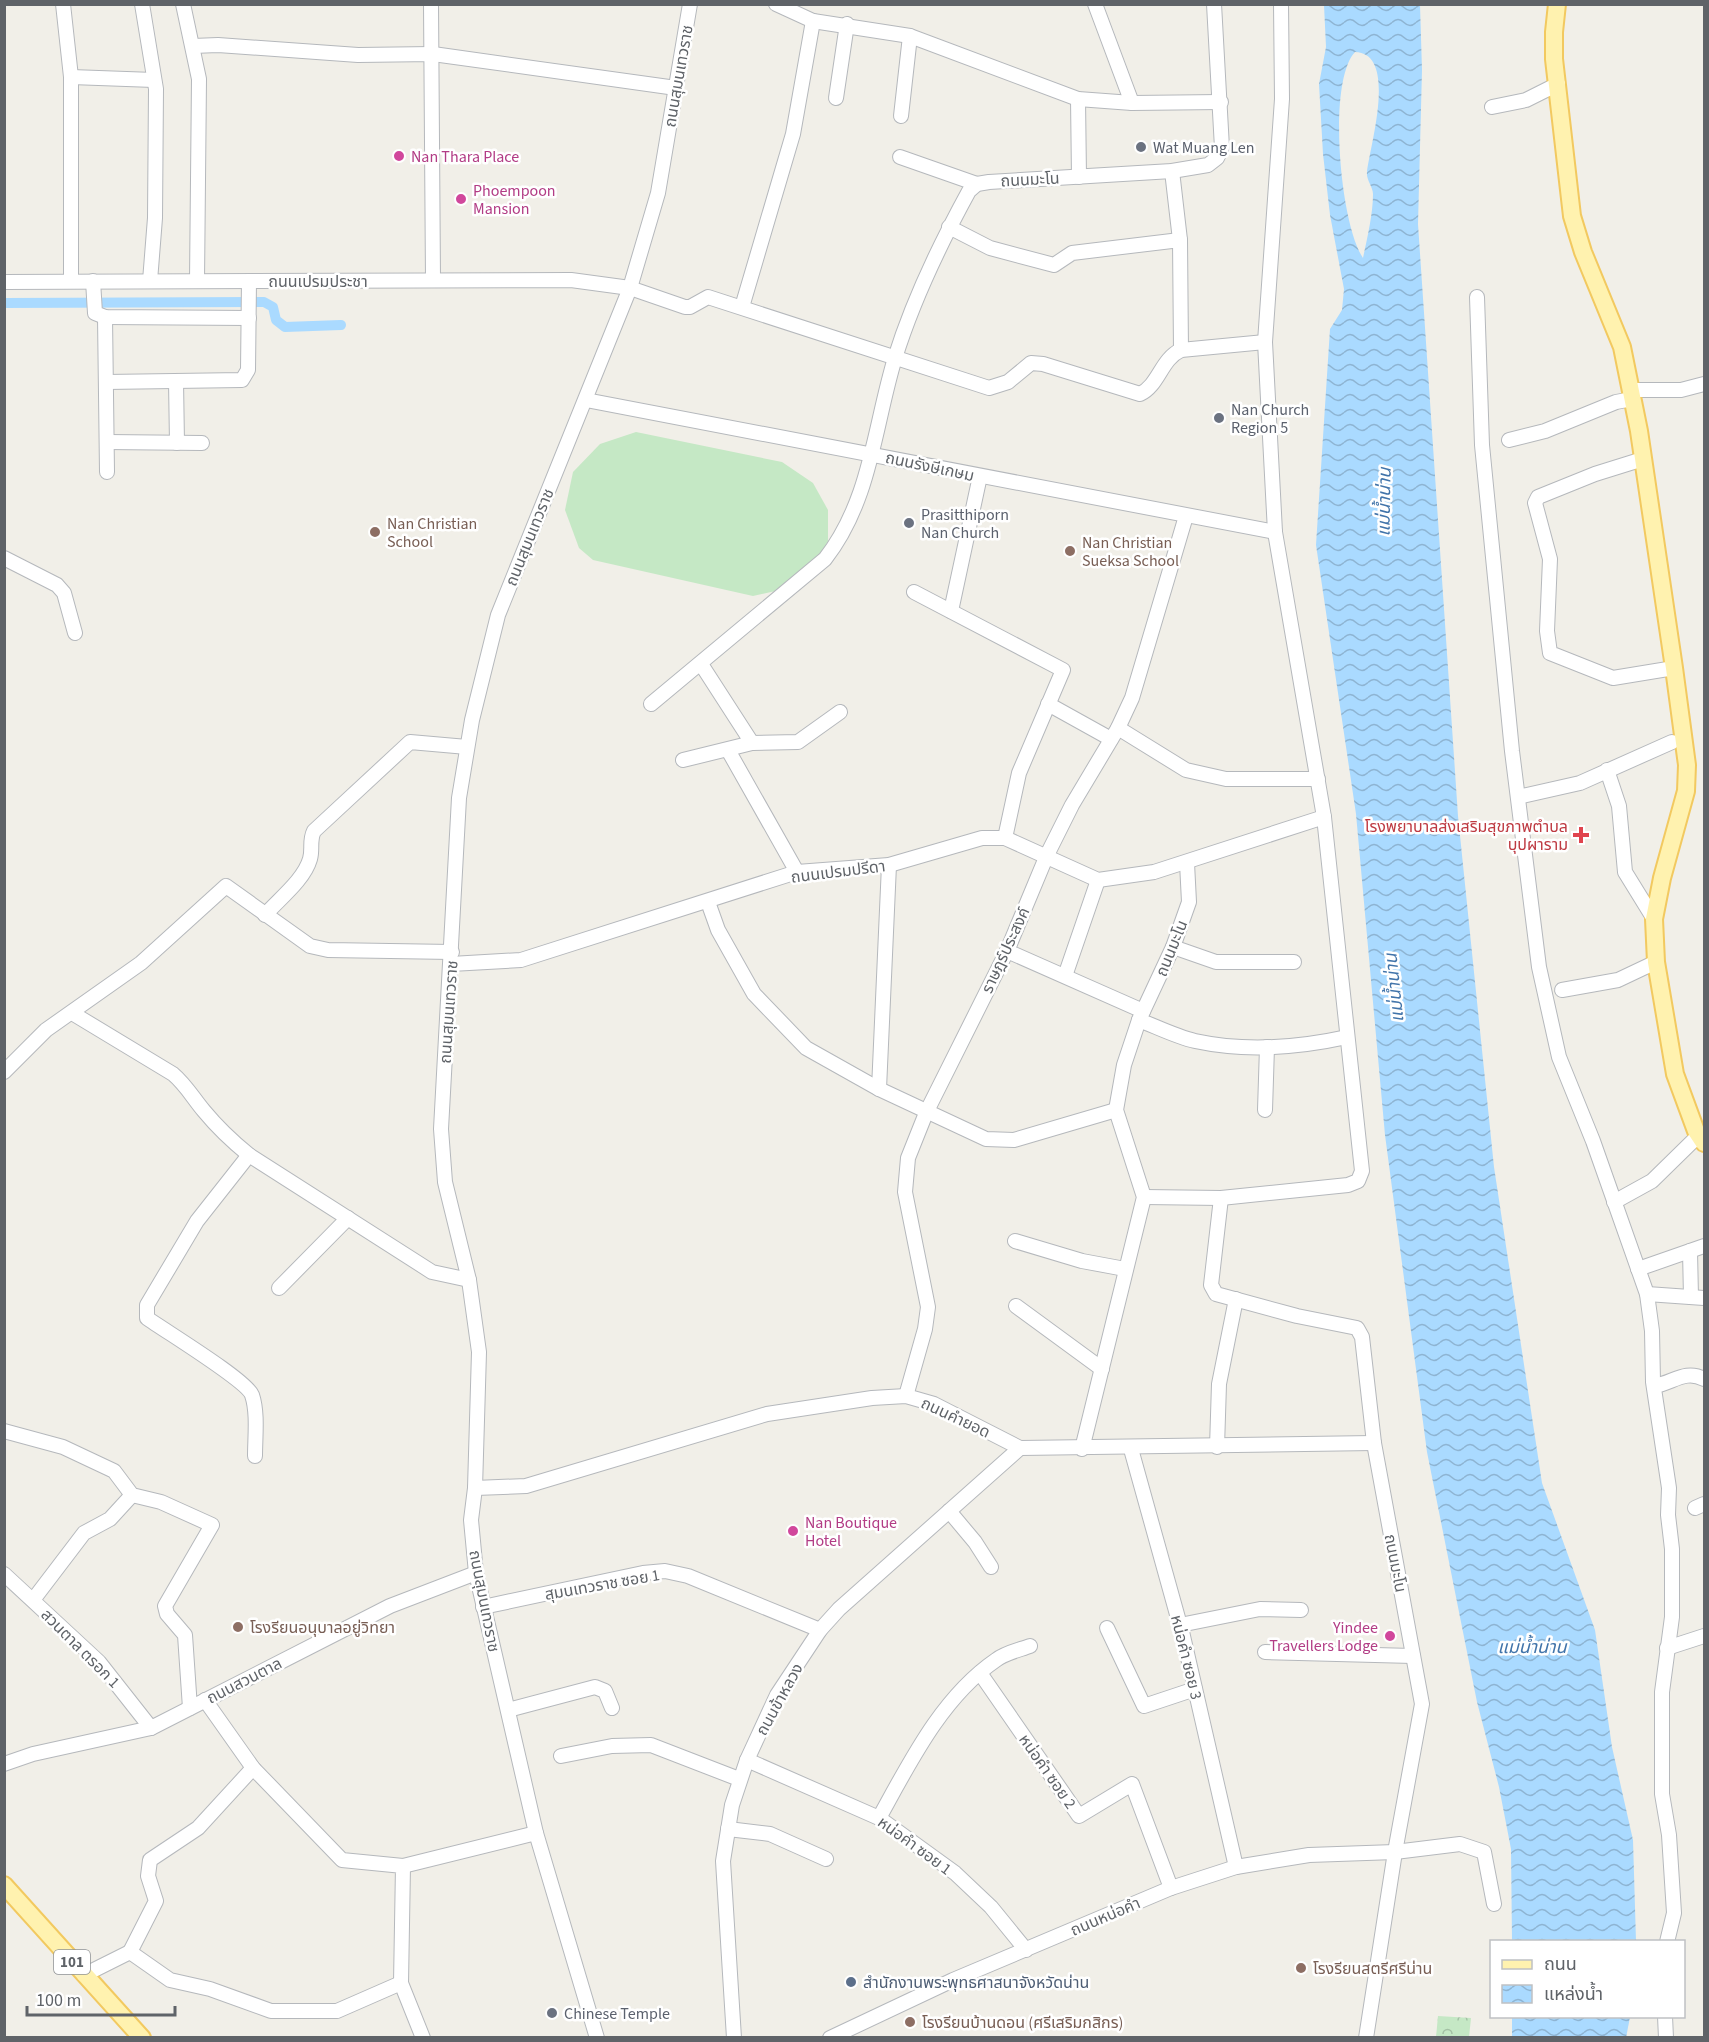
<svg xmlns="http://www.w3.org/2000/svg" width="1709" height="2042" viewBox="0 0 1709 2042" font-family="'Source Sans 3','Noto Sans Thai',sans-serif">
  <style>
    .park { fill: url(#park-crowns) }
    .pitch { fill: #c5e8c5 }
    .water { fill: url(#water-waves); fill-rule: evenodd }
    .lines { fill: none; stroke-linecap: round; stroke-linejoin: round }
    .canal { stroke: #aadaff; stroke-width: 10 }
    .minor-casing { stroke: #b5b8bc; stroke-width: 16 }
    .major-casing { stroke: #f2c960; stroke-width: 20 }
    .minor { stroke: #fff; stroke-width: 14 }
    .major { stroke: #fff2af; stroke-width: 16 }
    .worship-dot { fill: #6b7280; stroke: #fff; stroke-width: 2 }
    .hotel-dot { fill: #d1479c; stroke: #fff; stroke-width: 2 }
    .education-dot { fill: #8d6e63; stroke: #fff; stroke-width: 2 }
    .health-dot { fill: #e0444e; stroke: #fff; stroke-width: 2 }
    .service-dot { fill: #5c6f8a; stroke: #fff; stroke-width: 2 }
    .labels { text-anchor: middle; stroke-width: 5; stroke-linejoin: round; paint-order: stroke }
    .shield { fill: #fff; stroke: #8f9295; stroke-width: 1.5 }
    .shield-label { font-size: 15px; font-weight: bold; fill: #5f6368 }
    .street-label { font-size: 16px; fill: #5f6368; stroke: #fff }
    .worship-label { font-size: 16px; fill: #5b616d; stroke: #fff; text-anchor: start }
    .hotel-label { font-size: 16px; fill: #b23c85; stroke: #fff; text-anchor: start }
    .education-label { font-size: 16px; fill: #785e54; stroke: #fff; text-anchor: start }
    .health-label { font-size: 16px; fill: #be3a42; stroke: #fff; text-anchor: end }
    .service-label { font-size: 16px; fill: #4e5e75; stroke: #fff; text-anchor: start }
    .water-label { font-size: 18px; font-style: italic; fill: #4174aa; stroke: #fff }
  </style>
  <defs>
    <pattern id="park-crowns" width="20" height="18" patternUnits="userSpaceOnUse" patternTransform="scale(1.5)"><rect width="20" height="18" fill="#c5e8c5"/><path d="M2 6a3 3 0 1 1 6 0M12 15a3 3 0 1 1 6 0" fill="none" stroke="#a3c0a4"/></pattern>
    <pattern id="water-waves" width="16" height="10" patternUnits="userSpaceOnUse" patternTransform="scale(1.5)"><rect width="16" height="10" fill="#aadaff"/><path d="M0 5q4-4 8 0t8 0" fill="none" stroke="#8eb4d2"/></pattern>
  </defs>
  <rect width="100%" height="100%" fill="#f1efe8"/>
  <polygon class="park" points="1438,2016 1471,2018 1469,2037 1436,2037"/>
  <polygon class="pitch" points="636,432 782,462 813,483 828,510 828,541 815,566 789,588 753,596 593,560 579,548 565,510 573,472 600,444"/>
  <g class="water">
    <path d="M1324,5H1420L1422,70L1418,224L1458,816L1494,1167L1542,1483L1595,1630L1612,1747L1633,1840L1636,1941H1512L1511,1849L1499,1787L1477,1702L1427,1452L1385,1135L1356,814L1316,545L1330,329L1342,310L1344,289L1330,215L1323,154L1319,84L1326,47ZM1355,52C1399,53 1369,149 1367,172C1366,180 1373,187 1373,194C1373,214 1367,239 1363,258C1340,224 1327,82 1355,52Z"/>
    <polygon points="1512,2017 1512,2016 1630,2017 1626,2038 1512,2037"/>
  </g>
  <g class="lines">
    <polyline class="canal" points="4,303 264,302 273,307 276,320 285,327 341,325"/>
    <defs>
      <g id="minor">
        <polyline points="63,4 71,77 71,281"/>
        <polyline points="142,4 156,89 155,218 150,281"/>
        <polyline points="183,4 199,79 197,281"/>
        <polyline points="431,4 433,280"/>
        <polyline points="776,4 813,21 910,36 1078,99 1132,103 1221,102"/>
        <polyline points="1095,4 1132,103"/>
        <polyline points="193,46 218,45 358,55 433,54 676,88"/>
        <polyline points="71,77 154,80"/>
        <polyline points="836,98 847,24"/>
        <polyline points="1078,99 1079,177"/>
        <polyline points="1492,107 1526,100 1558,84"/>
        <polyline points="901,116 910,36"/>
        <polyline points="900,157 977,184"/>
        <polyline points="1172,171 1180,240 1181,350"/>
        <polyline points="949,227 990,248 1054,265 1072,253 1180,240"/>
        <polyline points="93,281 95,313 105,317 249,318"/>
        <path d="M4,282L571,280L630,288L685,307H690L708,297L989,388L1008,382L1031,363L1043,364L1140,394C1159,385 1161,359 1181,350L1265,342"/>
        <polyline points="1477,297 1482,445 1512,751 1539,967 1559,1057 1593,1141 1647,1294 1652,1331 1653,1382 1669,1488 1668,1515 1672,1549 1672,1617 1662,1692 1662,1794 1669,1835 1674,1913 1667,1942"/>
        <polyline points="742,307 793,134 813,21"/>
        <polyline points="105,317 107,472"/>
        <polyline points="176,381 177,443"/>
        <polyline points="106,382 242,380 248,370 249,281"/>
        <polyline points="1630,390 1681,390 1704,384"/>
        <polyline points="586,400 1275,532"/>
        <polyline points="1509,440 1545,431 1616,402 1632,399"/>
        <polyline points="107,442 202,443"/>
        <polyline points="1643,459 1595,474 1538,497 1535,503 1550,559 1547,631 1550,653 1613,678 1674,668"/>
        <polyline points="4,558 57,585 64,593 75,633"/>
        <polyline points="914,592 1063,670 1019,773 1005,838"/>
        <polyline points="951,611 980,476"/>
        <polyline points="701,664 752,743"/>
        <path d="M651,704L825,559C871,500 874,427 895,358C913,300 940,244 969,191L977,184L989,182L1172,171L1208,165L1217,158L1222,148L1214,4"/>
        <polyline points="1048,704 1111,739"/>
        <polyline points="1118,728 1186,770 1226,779 1318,779"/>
        <polyline points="728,750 797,872"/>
        <polyline points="683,760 752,743 798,742 840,712"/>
        <polyline points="1607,770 1619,806 1625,872 1654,919"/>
        <polyline points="1518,797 1580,783 1672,742"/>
        <polyline points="708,902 718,930 754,994 806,1048 879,1089 986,1139 1014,1140 1116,1110"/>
        <path d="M265,915C279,899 304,880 310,859C313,849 309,841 314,831L410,742L467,747"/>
        <polyline points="1173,947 1216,962 1294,962"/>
        <polyline points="1007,951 1143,1011"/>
        <polyline points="451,964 521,960 797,872 889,865 982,838 1005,838 1098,880 1154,872 1324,817 1275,532 1265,342 1282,99 1281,4"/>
        <polyline points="1065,976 1098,880"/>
        <polyline points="1562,990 1618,980 1656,962"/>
        <path d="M72,1013L173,1074C186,1085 193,1098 204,1111C218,1128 233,1142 249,1155L432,1272L469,1280"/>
        <path d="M1139,1020C1157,1027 1177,1037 1195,1041C1246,1052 1297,1048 1347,1037"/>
        <polyline points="4,1072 46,1030 141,963 226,886 310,946 328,950 452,952"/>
        <polyline points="879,1089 889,865"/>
        <polyline points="1265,1110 1267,1047"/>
        <path d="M249,1155L197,1221L147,1305V1318C165,1331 246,1380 252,1395C258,1413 255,1437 255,1456"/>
        <polyline points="1144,1197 1221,1198 1348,1185 1358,1181 1362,1171 1324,817"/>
        <polyline points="1221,1198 1211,1285 1216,1294 1297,1316 1357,1328 1362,1337 1374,1443 1422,1704 1395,1852 1366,2038"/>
        <polyline points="1614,1202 1652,1181 1699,1135"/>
        <polyline points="1015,1241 1082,1261 1125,1269"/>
        <polyline points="1690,1251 1691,1297"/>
        <polyline points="1638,1269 1704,1246"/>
        <polyline points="279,1288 348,1218"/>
        <polyline points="1647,1294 1704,1298"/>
        <polyline points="1016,1306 1102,1369"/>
        <path d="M1654,1386C1673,1383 1685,1369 1704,1379"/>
        <polyline points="906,1396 925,1329 928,1307 905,1192 908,1158 926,1113 1007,951 1047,855 1072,805 1118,728 1132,698 1186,516"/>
        <polyline points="4,1431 63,1447 114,1471 132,1495 161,1502 212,1525 165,1606 167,1614 185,1635 190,1708"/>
        <polyline points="1217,1447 1219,1384 1236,1299"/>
        <polyline points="1082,1449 1144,1197 1116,1110 1124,1065 1139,1020 1173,947 1189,902 1187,863"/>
        <polyline points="1131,1449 1183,1636 1236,1867"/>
        <polyline points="475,1488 526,1486 767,1414 872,1398 906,1396 934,1404 1020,1448 1374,1443"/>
        <polyline points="1695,1508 1704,1504"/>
        <polyline points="949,1511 975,1542 991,1567"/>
        <polyline points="4,1574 99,1662 151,1728"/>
        <polyline points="33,1600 84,1533 110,1519 132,1495"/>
        <polyline points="483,1607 643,1573 665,1571 688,1576 820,1630"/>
        <polyline points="1180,1625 1260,1609 1301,1610"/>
        <polyline points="1107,1628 1144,1706 1195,1689"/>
        <polyline points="1667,1648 1704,1636"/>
        <polyline points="1265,1652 1413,1656"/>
        <polyline points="980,1673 1079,1816 1132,1784 1171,1888"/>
        <polyline points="205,1700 253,1768 342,1860 403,1866 401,1983 423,2038"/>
        <polyline points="508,1710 595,1687 605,1691 612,1708"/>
        <polyline points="561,1756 612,1746 651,1745 739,1779"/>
        <polyline points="747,1760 879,1818 955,1873 991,1907 1026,1950"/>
        <polyline points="4,1764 33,1754 151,1728 390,1606 476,1573"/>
        <path d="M879,1818C910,1762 942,1697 996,1660C1005,1653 1019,1650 1030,1646"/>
        <polyline points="728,1829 770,1834 826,1859"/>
        <polyline points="403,1866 536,1833"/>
        <polyline points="130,1952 156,1901 148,1876 150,1860 198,1828 253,1768"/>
        <polyline points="84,1975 130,1952 170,1980 210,1989 271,2011 337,2011 401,1983"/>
        <polyline points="1665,2016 1666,2038"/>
        <polyline points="597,2038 536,1833 476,1573 471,1520 475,1488 479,1352 469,1280 445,1182 441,1129 459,798 472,720 498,615 630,288 658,193 690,4"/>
        <polyline points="734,2038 723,1861 732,1805 747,1760 777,1695 820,1630 839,1609 1020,1448"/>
        <polyline points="830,2038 953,1980 1171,1888 1236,1867 1309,1855 1395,1852 1460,1844 1484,1852 1494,1904"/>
      </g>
      <g id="major">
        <polyline points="1557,4 1554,32 1554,59 1572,216 1583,252 1622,347 1639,431 1674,668 1687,765 1686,791 1662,878 1654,919 1656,962 1675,1074 1696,1131 1704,1143"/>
        <polyline points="4,1885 142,2038"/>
      </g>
    </defs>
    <use href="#minor" class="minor-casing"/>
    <use href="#major" class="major-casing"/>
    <use href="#minor" class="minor"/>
    <use href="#major" class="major"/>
  </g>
  <g class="worship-dot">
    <circle cx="1141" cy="147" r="6"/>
    <circle cx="1219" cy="418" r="6"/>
    <circle cx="909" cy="523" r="6"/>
    <circle cx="552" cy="2013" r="6"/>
  </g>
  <g class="hotel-dot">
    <circle cx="399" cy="156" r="6"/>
    <circle cx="461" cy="199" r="6"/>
    <circle cx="793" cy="1531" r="6"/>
    <circle cx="1390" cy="1636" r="6"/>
  </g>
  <g class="education-dot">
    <circle cx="375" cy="532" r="6"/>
    <circle cx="1070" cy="551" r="6"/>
    <circle cx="238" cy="1627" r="6"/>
    <circle cx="1301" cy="1968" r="6"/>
    <circle cx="910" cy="2022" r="6"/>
  </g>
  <path class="health-dot" d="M1578 826h6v6h6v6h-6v6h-6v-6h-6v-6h6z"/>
  <circle class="service-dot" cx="851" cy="1982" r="6"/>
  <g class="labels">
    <rect class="shield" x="54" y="1950" width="36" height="24" rx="4.5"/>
    <g class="shield-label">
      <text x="72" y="1967">101</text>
    </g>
    <g class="street-label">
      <text transform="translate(678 76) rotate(-80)" y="6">ถนนสุมนเทวราช</text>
      <text transform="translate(1030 179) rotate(-3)" y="6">ถนนมะโน</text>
      <text x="318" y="287">ถนนเปรมประชา</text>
      <text transform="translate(930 466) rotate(12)" y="6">ถนนรังษีเกษม</text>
      <text transform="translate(529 537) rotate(-68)" y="6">ถนนสุมนเทวราช</text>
      <text transform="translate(838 871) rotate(-7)" y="6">ถนนเปรมปรีดา</text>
      <text transform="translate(1171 948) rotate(-68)" y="6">ถนนมะโน</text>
      <text transform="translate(1005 950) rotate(-65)" y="6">ราษฎร์ประสงค์</text>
      <text transform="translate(448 1012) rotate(-86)" y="6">ถนนสุมนเทวราช</text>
      <text transform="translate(956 1417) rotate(25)" y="6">ถนนคำยอด</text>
      <text transform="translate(1396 1563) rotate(79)" y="6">ถนนมะโน</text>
      <text transform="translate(602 1584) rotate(-10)" y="6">สุมนเทวราช ซอย 1</text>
      <text transform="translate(485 1601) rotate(79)" y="6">ถนนสุมนเทวราช</text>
      <text transform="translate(81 1648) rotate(45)" y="6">สวนตาล ตรอก 1</text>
      <text transform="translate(1187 1657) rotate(76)" y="6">หน่อคำ ซอย 3</text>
      <text transform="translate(244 1680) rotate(-27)" y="6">ถนนสวนตาล</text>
      <text transform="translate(779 1699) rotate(-61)" y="6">ถนนข้าหลวง</text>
      <text transform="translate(1048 1771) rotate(55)" y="6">หน่อคำ ซอย 2</text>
      <text transform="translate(915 1845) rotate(36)" y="6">หน่อคำ ซอย 1</text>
      <text transform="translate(1105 1916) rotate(-23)" y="6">ถนนหน่อคำ</text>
    </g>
    <g class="worship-label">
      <text x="1153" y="153">Wat Muang Len</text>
      <text x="1231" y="415">Nan Church<tspan x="1231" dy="18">Region 5</tspan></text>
      <text x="921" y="520">Prasitthiporn<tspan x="921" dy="18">Nan Church</tspan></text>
      <text x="564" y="2019">Chinese Temple</text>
    </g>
    <g class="hotel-label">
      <text x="411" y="162">Nan Thara Place</text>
      <text x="473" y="196">Phoempoon<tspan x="473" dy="18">Mansion</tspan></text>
      <text x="805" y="1528">Nan Boutique<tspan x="805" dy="18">Hotel</tspan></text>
      <text x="1378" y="1633" text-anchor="end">Yindee<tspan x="1378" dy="18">Travellers Lodge</tspan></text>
    </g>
    <g class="education-label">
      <text x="387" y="529">Nan Christian<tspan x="387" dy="18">School</tspan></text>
      <text x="1082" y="548">Nan Christian<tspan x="1082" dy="18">Sueksa School</tspan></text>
      <text x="250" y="1633">โรงรียนอนุบาลอยู่วิทยา</text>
      <text x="1313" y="1974">โรงรียนสตรีศรีน่าน</text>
      <text x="922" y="2028">โรงรียนบ้านดอน (ศรีเสริมกสิกร)</text>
    </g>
    <g class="health-label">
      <text x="1568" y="832">โรงพยาบาลส่งเสริมสุขภาพตำบล<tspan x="1568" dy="18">บุปผาราม</tspan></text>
    </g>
    <g class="service-label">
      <text x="863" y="1988">สำนักงานพระพุทธศาสนาจังหวัดน่าน</text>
    </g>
    <g class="water-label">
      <text transform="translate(1384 502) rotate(-89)" y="6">แม่น้ำน่าน</text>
      <text transform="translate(1394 988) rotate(-96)" y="6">แม่น้ำน่าน</text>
      <text x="1532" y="1653">แม่น้ำน่าน</text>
    </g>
  </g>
  <rect width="1709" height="2042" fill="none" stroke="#5f6368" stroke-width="12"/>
  <rect x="1490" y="1940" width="195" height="78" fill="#ffffff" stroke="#bfc1c3" stroke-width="1.5"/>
  <rect x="1502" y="1960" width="30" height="9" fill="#fff2af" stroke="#bfc1c3" stroke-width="1.5"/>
  <text x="1544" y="1970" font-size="18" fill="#5f6368">ถนน</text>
  <rect x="1502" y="1985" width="30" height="18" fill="url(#water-waves)" stroke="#bfc1c3" stroke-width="1.5"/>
  <text x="1544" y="2000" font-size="18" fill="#5f6368">แหล่งน้ำ</text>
  <path d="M27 2006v9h148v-9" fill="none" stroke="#5f6368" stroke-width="3"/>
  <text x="36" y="2006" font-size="18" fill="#5f6368" stroke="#ffffff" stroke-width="4.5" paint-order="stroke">100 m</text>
</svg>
